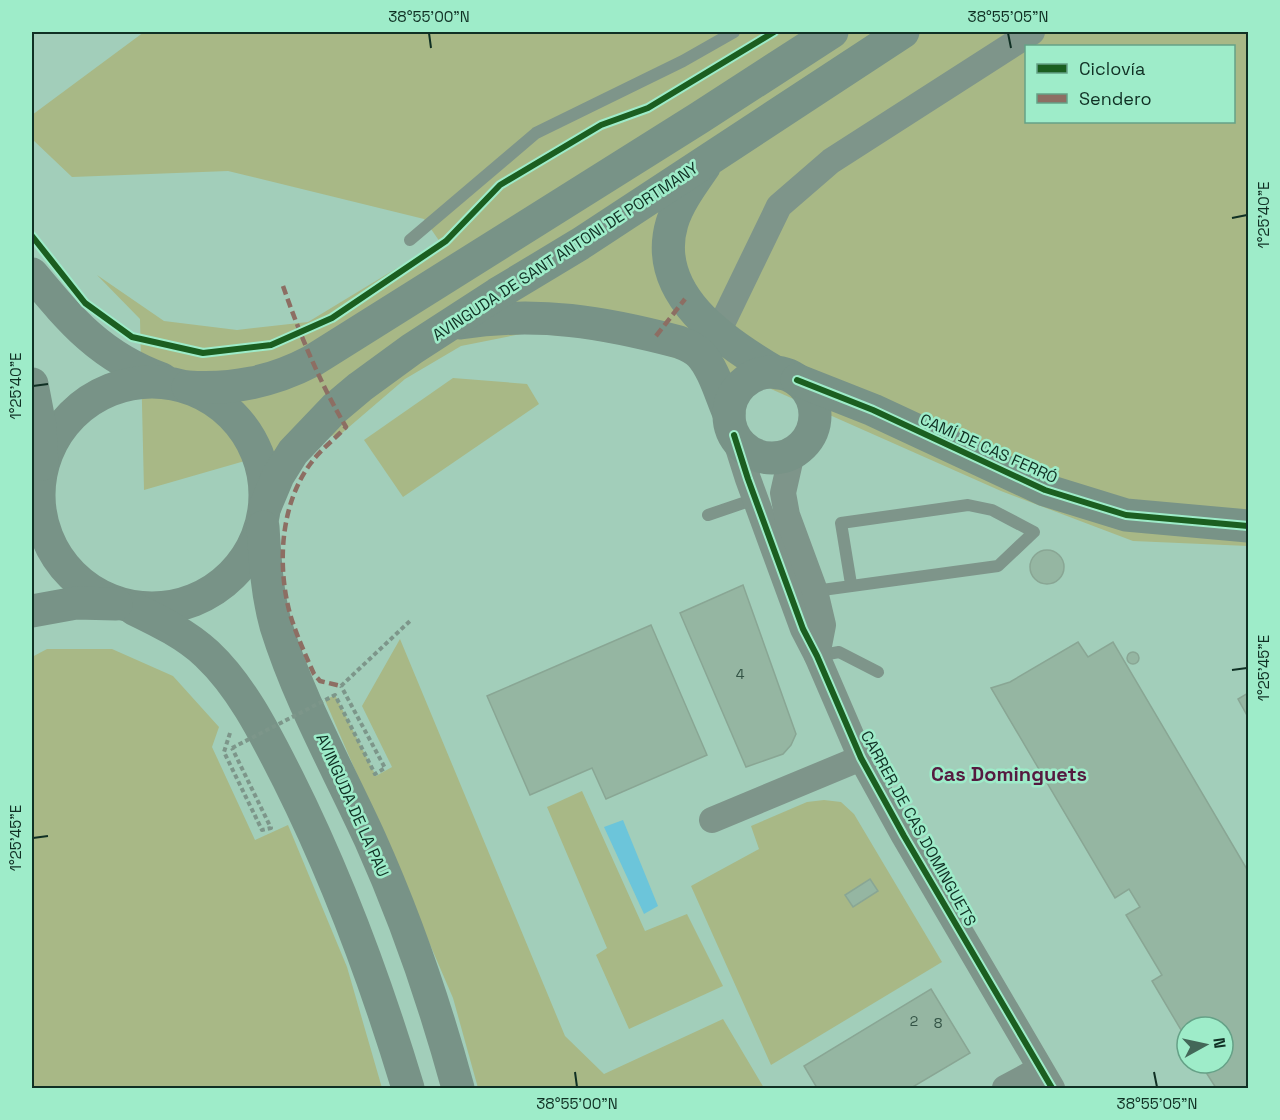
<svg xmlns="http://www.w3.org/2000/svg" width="1280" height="1120" viewBox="0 0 1280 1120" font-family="'Space Grotesk',sans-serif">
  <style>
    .green { fill: #a8b886; fill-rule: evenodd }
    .water { fill: #6cc5da }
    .building { fill: #95b6a2; stroke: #89a694; stroke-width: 1.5 }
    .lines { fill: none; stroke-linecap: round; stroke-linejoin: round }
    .path { stroke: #7d968a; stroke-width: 4; stroke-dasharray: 4.5 3; stroke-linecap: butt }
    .lane { stroke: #7e958a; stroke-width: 12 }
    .street { stroke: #7e958a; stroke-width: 26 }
    .secondary { stroke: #789387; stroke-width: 33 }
    .path-bridge { stroke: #7d968a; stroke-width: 4; stroke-dasharray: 4.5 3; stroke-linecap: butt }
    .quiet { stroke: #8d6e63; stroke-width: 4.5; stroke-dasharray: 9 4.5; stroke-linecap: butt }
    .cycleway-casing { stroke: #9eecc9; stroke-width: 10 }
    .cycleway { stroke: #1b5e20; stroke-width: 6 }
    .ticks { fill: none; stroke: #103024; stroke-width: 2 }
    .labels { text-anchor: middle; stroke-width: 5; stroke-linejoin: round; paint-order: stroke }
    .number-label { font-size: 14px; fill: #335345 }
    .street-label { font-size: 16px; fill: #103024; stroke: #9eecc9 }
    .quarter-label { font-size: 20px; font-weight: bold; fill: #551a40; stroke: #9eecc9 }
    .neatline { fill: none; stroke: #103024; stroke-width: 2 }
    .ticks-label { font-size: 15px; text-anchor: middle; fill: #103024 }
  </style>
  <rect width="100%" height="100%" fill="#a2ceba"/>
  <g class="green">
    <path d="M144,32H1248V546L1133,541L1001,491L751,380L641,348L578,337L526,333L461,346L405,379L342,433L144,490L140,319L97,275L164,321L237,330L308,322L440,242L424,219L228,171L72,177L32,139V115ZM1026,46H1234V122H1026Z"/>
    <polygon points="453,378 527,384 539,404 403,497 364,440"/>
    <polygon points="400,639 565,1036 604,1074 723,1019 764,1088 478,1088 453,998 325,700 335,695 376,776 392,767 362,706"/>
    <polygon points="47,649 112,649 173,676 219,727 212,747 255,840 288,825 347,967 382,1088 32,1088 32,657"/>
    <polygon points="582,791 645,931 687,914 723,986 629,1029 596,955 607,948 547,807"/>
    <polygon points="824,800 841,802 854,814 942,962 771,1065 691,886 759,849 751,826 807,802"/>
  </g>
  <polygon class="water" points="623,820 658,906 644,914 604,827"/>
  <g class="building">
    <circle cx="1047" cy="567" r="17"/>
    <polygon points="743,585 796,734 791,745 783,754 746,767 680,613"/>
    <polygon points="651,625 707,755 606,799 592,768 530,795 487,696"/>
    <polygon points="1078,642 1088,657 1113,642 1248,871 1248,1088 1216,1088 1200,1063 1223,1063 1223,1027 1187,1027 1187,1040 1152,981 1162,975 1126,915 1140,907 1129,889 1115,898 991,688 1010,682"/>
    <circle cx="1133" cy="658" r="6"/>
    <polygon points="1248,693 1248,717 1238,699"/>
    <polygon points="870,879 878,891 853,907 845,895"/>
    <polygon points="931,989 970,1053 911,1088 817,1088 804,1066"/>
  </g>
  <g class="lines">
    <g class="path">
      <polyline points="341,686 411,620"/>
      <polyline points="230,733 224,752 262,830 271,828 232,748"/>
    </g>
    <g class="lane">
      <polyline points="410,240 536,133 683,61 734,32"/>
      <polyline points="708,515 755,499"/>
      <polyline points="815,591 998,566 1034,532 992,510 968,505 841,523 851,584"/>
      <polyline points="817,656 839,652 878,672"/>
    </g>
    <g class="street">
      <polyline points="718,332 779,206 831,161 1032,32"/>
      <polyline points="734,435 748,479 803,629 817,656 861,758 904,836 1052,1088"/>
      <polyline points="792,453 783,493 787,515 815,591 823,625 817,656"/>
      <polyline points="712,820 861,758"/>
      <polyline points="1005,1088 1040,1069"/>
    </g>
    <g class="secondary">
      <path d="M704,167C693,183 678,203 672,223C651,294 724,342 777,373"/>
      <path d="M32,274C72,322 101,357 162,379"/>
      <path d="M460,323C539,311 603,322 679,342C687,345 694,348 700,354C714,369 721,396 729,414"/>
      <circle cx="772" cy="415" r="43"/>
      <polyline points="797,380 873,410 1045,490 1126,515 1248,526"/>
      <circle cx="152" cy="495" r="113"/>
      <polyline points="32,384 40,426 42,464"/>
      <path d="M188,387C233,390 272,382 312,361L699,118L832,32"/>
      <polyline points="265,507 278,476 293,452 335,408 360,387 412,349 497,294 580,244 903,32"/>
      <path d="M263,527C265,560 267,594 276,626C299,700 338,769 370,839C406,919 435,1004 458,1088"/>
      <path d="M134,609C159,621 187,635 207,654C243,688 266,736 288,779C338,879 376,982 408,1088"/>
      <polyline points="32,611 76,603 116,604"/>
    </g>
    <polyline class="path-bridge" points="232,748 335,695 375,774 385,768 341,686"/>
    <g class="quiet">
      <path d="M283,286C300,335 320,383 346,427C335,439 320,450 311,463C280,504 277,566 290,614C296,634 305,654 314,674L320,681L341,686"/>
      <polyline points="656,336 685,299"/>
    </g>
    <defs>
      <g id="cycleway">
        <polyline points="32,236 85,303 132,337 203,353 271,345 332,318 446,241 500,185 601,125 648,108 774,32"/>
        <polyline points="797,380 873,410 1045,490 1126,515 1248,526"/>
        <polyline points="734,435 748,479 803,629 817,656 861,758 904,836 1052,1088"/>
      </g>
    </defs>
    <use href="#cycleway" class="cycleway-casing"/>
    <use href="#cycleway" class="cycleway"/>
  </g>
  <path class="ticks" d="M429,33L431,48M1008,33L1011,48M1232,218L1247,215M33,386L48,384M1232,670L1247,668M33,838L48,836M575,1072L577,1087M1154,1072L1157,1087"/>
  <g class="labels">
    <g class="number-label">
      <text x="740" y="679">4</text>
      <text x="914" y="1026">2</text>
      <text x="938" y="1028">8</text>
    </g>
    <g class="street-label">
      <text transform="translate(565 251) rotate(-33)" y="6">AVINGUDA DE SANT ANTONI DE PORTMANY</text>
      <text transform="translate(989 448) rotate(24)" y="6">CAMÍ DE CAS FERRÓ</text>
      <text transform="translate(353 805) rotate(66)" y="6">AVINGUDA DE LA PAU</text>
      <text transform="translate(919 828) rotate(61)" y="6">CARRER DE CAS DOMINGUETS</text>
    </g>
    <g class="quarter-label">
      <text x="1009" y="781">Cas Dominguets</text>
    </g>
  </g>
  <rect width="1280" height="1120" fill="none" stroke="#9eecc9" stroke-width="66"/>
  <rect x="1025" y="45" width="210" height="78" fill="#9eecc9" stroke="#65a187" stroke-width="1.5"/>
  <rect x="1037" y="64" width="30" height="9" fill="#1b5e20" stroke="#65a187" stroke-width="1.5"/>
  <text x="1079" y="75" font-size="18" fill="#103024">Ciclovía</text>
  <rect x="1037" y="94" width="30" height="9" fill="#8d6e63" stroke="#65a187" stroke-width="1.5"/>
  <text x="1079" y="105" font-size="18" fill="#103024">Sendero</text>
  <g transform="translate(1205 1045) rotate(82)"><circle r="28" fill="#9eecc9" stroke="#65a187" stroke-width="1.5"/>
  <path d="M0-4.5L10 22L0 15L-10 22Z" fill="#436758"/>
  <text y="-9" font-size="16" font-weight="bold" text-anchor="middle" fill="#103024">N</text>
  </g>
  <rect x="33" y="33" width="1214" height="1054" class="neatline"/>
  <g class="ticks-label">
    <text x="429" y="22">38°55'00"N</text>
    <text x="1008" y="22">38°55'05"N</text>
    <text transform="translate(1264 215) rotate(-90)" y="5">1°25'40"E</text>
    <text transform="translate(16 386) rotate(-90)" y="5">1°25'40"E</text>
    <text transform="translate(1264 668) rotate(-90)" y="5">1°25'45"E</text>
    <text transform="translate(16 838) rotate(-90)" y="5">1°25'45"E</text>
    <text x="577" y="1109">38°55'00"N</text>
    <text x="1157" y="1109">38°55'05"N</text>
  </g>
</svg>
